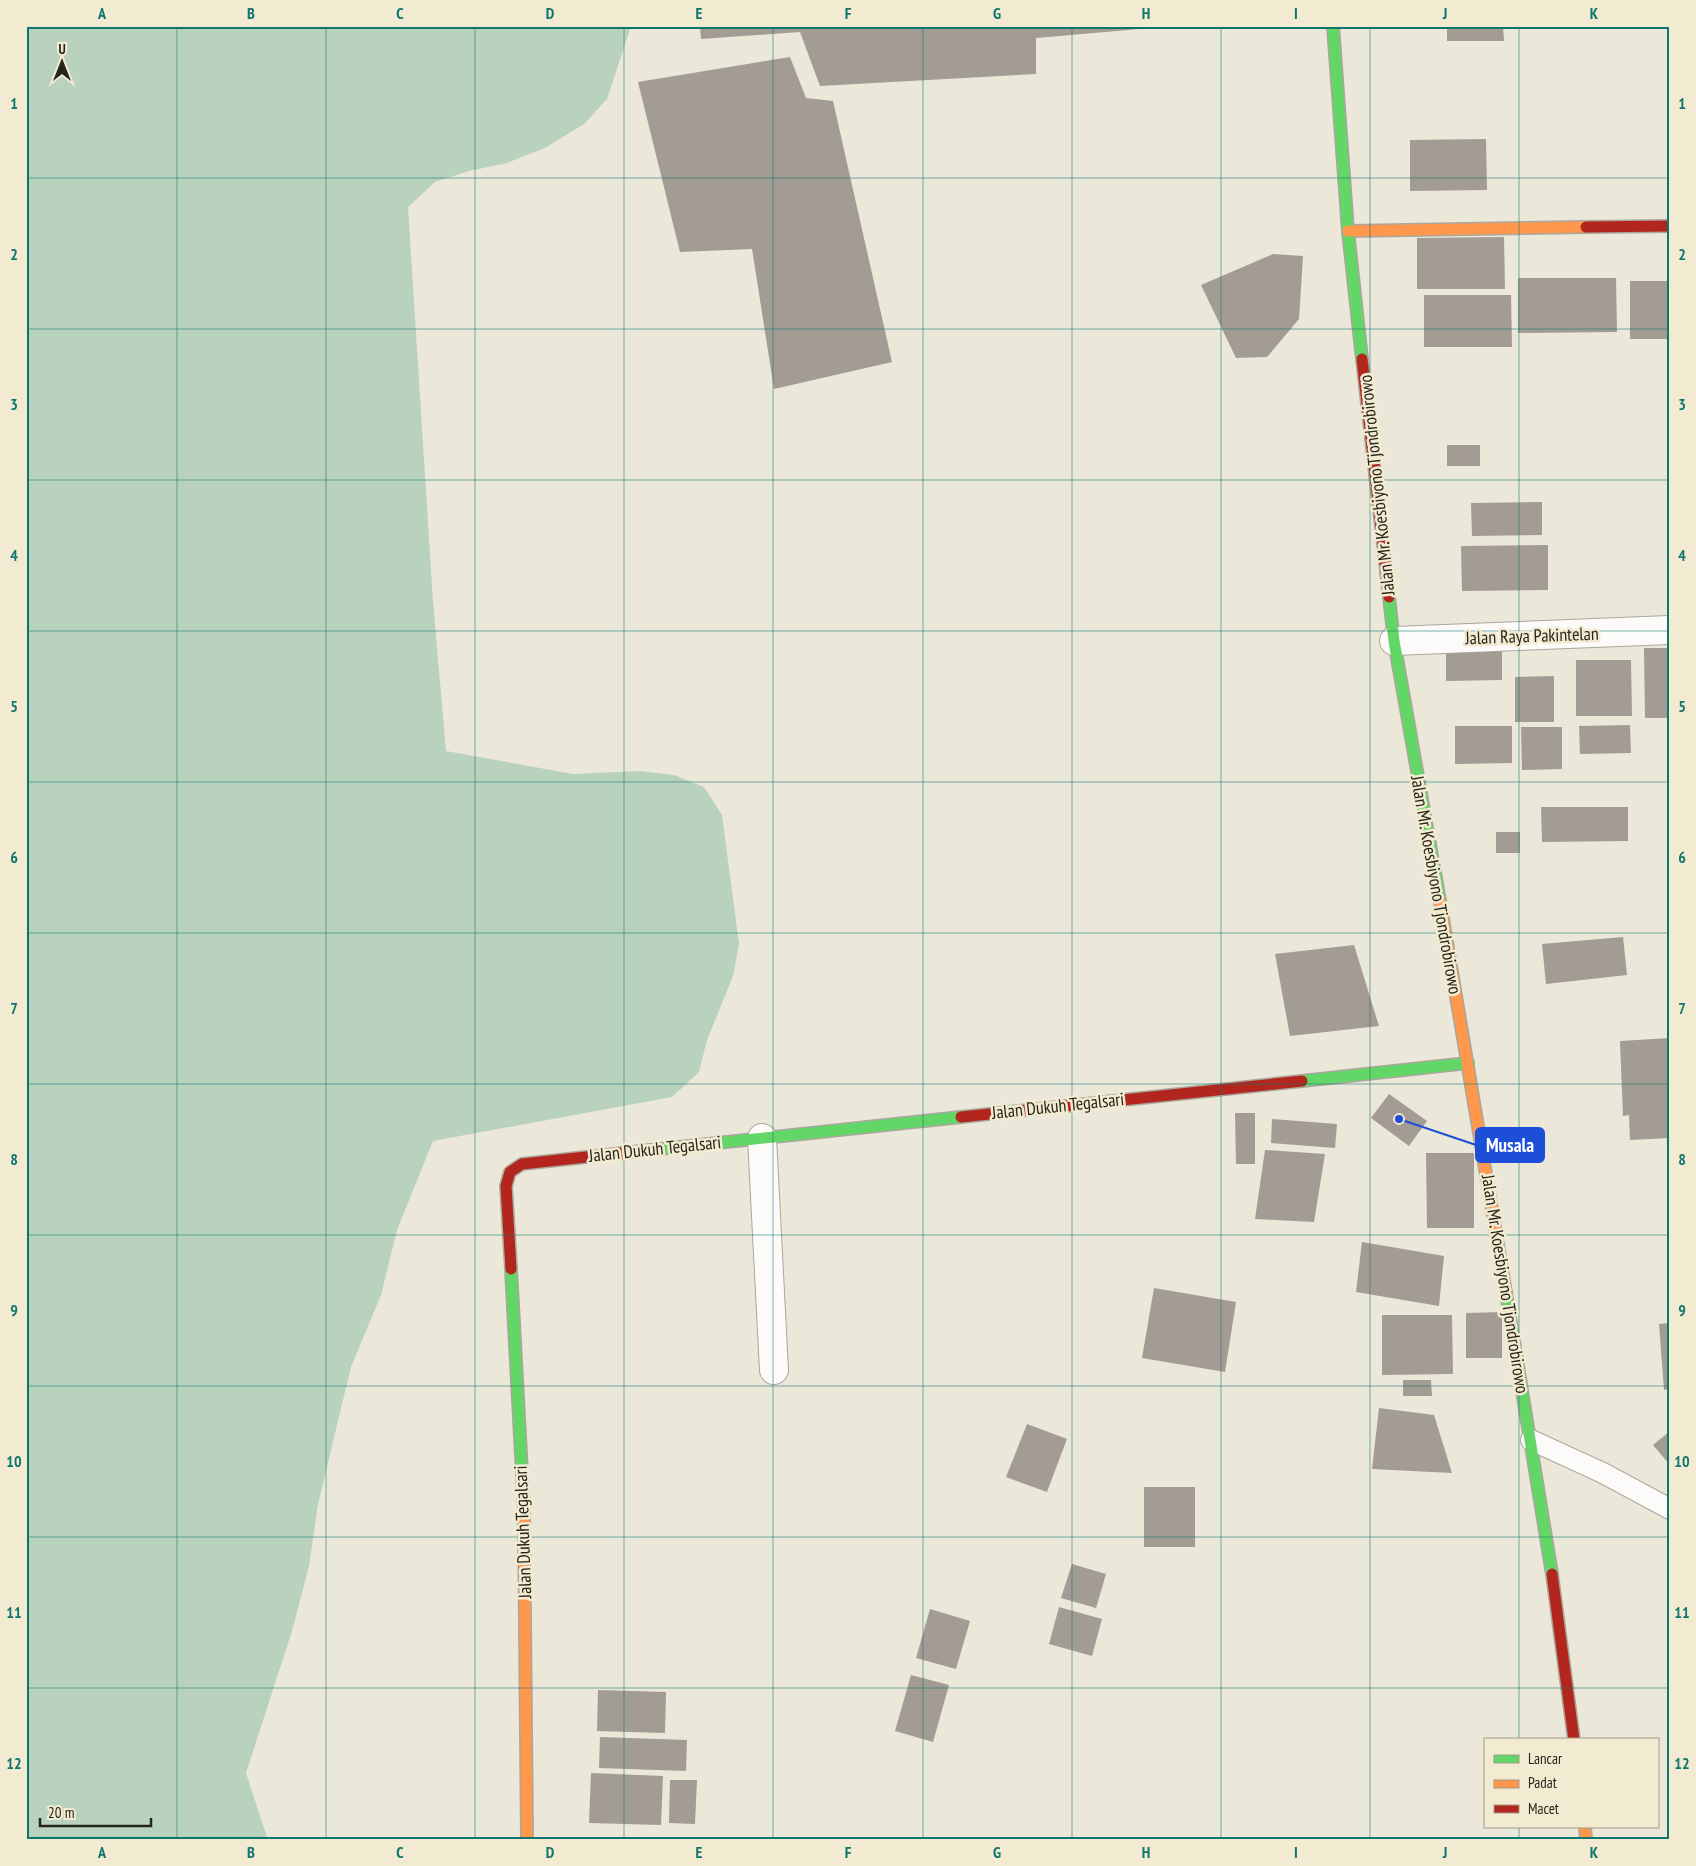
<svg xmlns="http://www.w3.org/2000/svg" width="1696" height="1866" viewBox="0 0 1696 1866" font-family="'PT Sans Narrow',sans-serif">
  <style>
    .forest { fill: #b8d2be }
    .building { fill: #a29c94 }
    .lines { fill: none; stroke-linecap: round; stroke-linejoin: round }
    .lane-casing { stroke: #aaa79c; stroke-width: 22 }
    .street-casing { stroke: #aaa79c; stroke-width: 30 }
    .fast-casing { stroke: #aaa79c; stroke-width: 14 }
    .slow-casing { stroke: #aaa79c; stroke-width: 14 }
    .jam-casing { stroke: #aaa79c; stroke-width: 14 }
    .lane { stroke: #fcfbf9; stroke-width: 20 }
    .street { stroke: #fcfbf9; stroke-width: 28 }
    .fast { stroke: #63d668; stroke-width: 11 }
    .slow { stroke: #ff974d; stroke-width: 11 }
    .jam { stroke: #b3261e; stroke-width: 11 }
    .grid { fill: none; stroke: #0f766e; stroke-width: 1; stroke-opacity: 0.55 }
    .labels { text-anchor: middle; stroke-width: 5; stroke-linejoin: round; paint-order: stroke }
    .street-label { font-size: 18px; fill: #27241b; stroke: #f3ebd1 }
    .leader { fill: none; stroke: #1d4ed8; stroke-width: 2 }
    .callout-dot { fill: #1d4ed8; stroke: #f3ebd1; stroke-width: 2 }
    .callout { fill: #1d4ed8; stroke: #1d4ed8; stroke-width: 2 }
    .callout-label { font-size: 19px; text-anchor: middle; font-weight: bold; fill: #fff }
    .neatline { fill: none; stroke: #0f766e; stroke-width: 2 }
    .grid-label { font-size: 16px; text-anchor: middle; font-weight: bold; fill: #0f766e }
  </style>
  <rect width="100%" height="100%" fill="#ebe7d9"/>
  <polygon class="forest" points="26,26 631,26 607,99 584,124 545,148 507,163 469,171 435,182 408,207 433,602 446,751 573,774 639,771 674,775 704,787 722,815 739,944 733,976 707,1040 699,1072 672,1097 433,1141 397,1230 381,1295 351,1367 318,1504 309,1566 292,1631 246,1773 268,1840 26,1840"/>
  <g class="building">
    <polygon points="700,26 1151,26 1151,28 1036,38 1036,74 820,86 800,32 701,39"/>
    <polygon points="1447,26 1503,26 1504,41 1447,41"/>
    <polygon points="790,57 806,98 833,101 892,362 774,389 752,249 680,252 638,82"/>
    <polygon points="1486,139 1487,190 1410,191 1410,140"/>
    <polygon points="1504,237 1505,289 1417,289 1417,238"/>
    <polygon points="1273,254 1303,256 1299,319 1267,357 1236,358 1201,285"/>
    <polygon points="1518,278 1616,278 1617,332 1518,333"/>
    <polygon points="1630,281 1669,281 1670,339 1630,339"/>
    <polygon points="1424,295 1511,295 1512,347 1424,347"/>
    <rect x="1447" y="445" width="33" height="21"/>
    <polygon points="1542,502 1542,535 1472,536 1471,503"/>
    <polygon points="1548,545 1548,590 1462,591 1461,546"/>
    <polygon points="1502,645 1502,680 1446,681 1446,646"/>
    <polygon points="1644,648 1670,648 1670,718 1645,718"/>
    <polygon points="1576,660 1631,660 1632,716 1576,716"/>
    <polygon points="1554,676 1554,722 1515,722 1515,677"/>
    <polygon points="1630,725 1631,753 1580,754 1579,726"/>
    <polygon points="1455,726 1512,726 1512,763 1455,764"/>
    <polygon points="1521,727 1562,727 1562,769 1522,770"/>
    <polygon points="1541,807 1628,807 1628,841 1542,842"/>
    <rect x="1496" y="832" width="24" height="21"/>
    <polygon points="1623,937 1627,975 1546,984 1542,944"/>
    <polygon points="1354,945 1379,1026 1290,1036 1275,954"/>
    <polygon points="1670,1038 1670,1138 1630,1140 1629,1115 1623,1116 1620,1041"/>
    <polygon points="1389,1094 1427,1121 1409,1146 1371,1118"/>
    <polygon points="1235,1113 1255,1113 1255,1164 1236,1164"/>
    <polygon points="1272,1119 1337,1124 1335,1148 1271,1143"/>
    <polygon points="1265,1150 1325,1154 1314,1222 1255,1219"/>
    <polygon points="1426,1153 1474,1153 1474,1228 1427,1228"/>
    <polygon points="1362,1242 1444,1256 1439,1306 1356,1292"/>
    <polygon points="1154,1288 1236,1302 1225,1372 1142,1358"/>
    <polygon points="1502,1312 1502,1358 1466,1358 1466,1313"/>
    <polygon points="1382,1315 1452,1315 1453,1374 1382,1375"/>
    <polygon points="1670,1323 1670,1389 1664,1390 1659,1324"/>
    <polygon points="1403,1380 1431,1380 1432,1396 1403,1396"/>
    <polygon points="1379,1408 1434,1415 1452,1473 1372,1469"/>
    <polygon points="1027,1424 1067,1439 1047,1492 1006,1477"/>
    <polygon points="1670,1431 1670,1465 1653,1445"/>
    <rect x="1144" y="1487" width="51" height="60"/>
    <polygon points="1072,1564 1106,1574 1096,1608 1061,1598"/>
    <polygon points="1059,1607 1102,1619 1092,1656 1049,1644"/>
    <polygon points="930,1609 970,1621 956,1669 916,1658"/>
    <polygon points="911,1675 949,1685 933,1742 895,1731"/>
    <polygon points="598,1690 666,1692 665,1733 597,1731"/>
    <polygon points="600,1737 687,1740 686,1771 599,1768"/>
    <polygon points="591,1773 663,1776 661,1825 589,1823"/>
    <polygon points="670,1780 697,1780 695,1824 669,1823"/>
  </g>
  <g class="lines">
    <defs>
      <polyline id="lane" points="1531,1440 1603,1473 1670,1509"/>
      <g id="street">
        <polyline points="1394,641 1670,630"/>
        <polyline points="762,1138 774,1370"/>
      </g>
      <g id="fast">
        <polyline points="1333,26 1348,231 1362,359"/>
        <polyline points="1389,597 1394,641 1440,901"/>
        <polyline points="1302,1081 1468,1063"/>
        <polyline points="623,1153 961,1117"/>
        <polyline points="511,1269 524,1511"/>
        <polyline points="1506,1293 1552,1574"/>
      </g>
      <g id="slow">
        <polyline points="1348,231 1586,227"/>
        <polyline points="1440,901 1506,1293"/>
        <polyline points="524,1511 527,1840"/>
        <polyline points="1585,1827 1586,1840"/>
      </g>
      <g id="jam">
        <polyline points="1586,227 1670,226"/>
        <polyline points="1362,359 1389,597"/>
        <polyline points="961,1117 1302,1081"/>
        <polyline points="511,1269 506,1186 510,1172 522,1164 623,1153"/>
        <polyline points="1552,1574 1574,1740"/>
      </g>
    </defs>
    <use href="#lane" class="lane-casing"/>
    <use href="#street" class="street-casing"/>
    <use href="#fast" class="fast-casing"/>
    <use href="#slow" class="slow-casing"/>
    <use href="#jam" class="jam-casing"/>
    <use href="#lane" class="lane"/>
    <use href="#street" class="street"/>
    <use href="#fast" class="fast"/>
    <use href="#slow" class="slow"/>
    <use href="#jam" class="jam"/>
  </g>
  <path class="grid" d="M177,26V1840M326,26V1840M475,26V1840M624,26V1840M773,26V1840M923,26V1840M1072,26V1840M1221,26V1840M1370,26V1840M1519,26V1740M26,178H1670M26,329H1670M26,480H1670M26,631H1670M26,782H1670M26,933H1670M26,1084H1670M26,1235H1670M26,1386H1670M26,1537H1670M26,1688H1670M1519,1827V1840"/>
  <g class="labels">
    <g class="street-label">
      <text transform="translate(1377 485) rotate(-96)" y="6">Jalan Mr. Koesbiyono Tjondrobirowo</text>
      <text transform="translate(1532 636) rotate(-2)" y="6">Jalan Raya Pakintelan</text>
      <text transform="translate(1436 885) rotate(80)" y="6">Jalan Mr. Koesbiyono Tjondrobirowo</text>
      <text transform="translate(1058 1106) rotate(-6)" y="6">Jalan Dukuh Tegalsari</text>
      <text transform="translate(655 1149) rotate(-6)" y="6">Jalan Dukuh Tegalsari</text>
      <text transform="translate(1505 1284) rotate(81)" y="6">Jalan Mr. Koesbiyono Tjondrobirowo</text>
      <text transform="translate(523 1532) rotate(-92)" y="6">Jalan Dukuh Tegalsari</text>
    </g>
  </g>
  <path class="leader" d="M1399 1119L1476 1145"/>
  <circle class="callout-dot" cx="1399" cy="1119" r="5"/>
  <rect class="callout" x="1476" y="1128" width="68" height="34" rx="5"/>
  <g class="callout-label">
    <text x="1510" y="1152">Musala</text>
  </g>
  <rect width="1696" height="1866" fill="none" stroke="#f3ebd1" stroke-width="55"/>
  <rect x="1484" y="1738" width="175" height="90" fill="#f3ebd1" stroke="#a19b88"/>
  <rect x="1494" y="1755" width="25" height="8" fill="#63d668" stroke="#a19b88"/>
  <text x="1528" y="1764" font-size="15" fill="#27241b">Lancar</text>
  <rect x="1494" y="1780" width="25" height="8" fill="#ff974d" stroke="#a19b88"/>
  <text x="1528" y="1788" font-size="15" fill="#27241b">Padat</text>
  <rect x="1494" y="1805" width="25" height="8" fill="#b3261e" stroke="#a19b88"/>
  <text x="1528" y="1814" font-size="15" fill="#27241b">Macet</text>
  <g transform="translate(62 62)" stroke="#f3ebd1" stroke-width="4" paint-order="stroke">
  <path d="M0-4L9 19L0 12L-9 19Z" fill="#27241b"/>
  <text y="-8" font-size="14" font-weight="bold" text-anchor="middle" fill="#27241b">U</text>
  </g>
  <path d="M40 1818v8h111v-8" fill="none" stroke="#27241b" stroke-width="2.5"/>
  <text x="48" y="1818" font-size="15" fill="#27241b" stroke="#f3ebd1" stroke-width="4" paint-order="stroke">20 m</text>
  <rect x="28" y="28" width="1640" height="1810" class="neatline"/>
  <g class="grid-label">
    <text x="102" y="19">A</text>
    <text x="251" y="19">B</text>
    <text x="400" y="19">C</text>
    <text x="550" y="19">D</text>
    <text x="699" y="19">E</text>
    <text x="848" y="19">F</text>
    <text x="997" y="19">G</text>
    <text x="1146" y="19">H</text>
    <text x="1296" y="19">I</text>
    <text x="1445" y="19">J</text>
    <text x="1594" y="19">K</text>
    <text x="14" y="109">1</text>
    <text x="1682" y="109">1</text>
    <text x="14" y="260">2</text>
    <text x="1682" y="260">2</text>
    <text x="14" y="410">3</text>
    <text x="1682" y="410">3</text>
    <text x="14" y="561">4</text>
    <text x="1682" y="561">4</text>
    <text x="14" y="712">5</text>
    <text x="1682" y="712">5</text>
    <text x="14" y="863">6</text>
    <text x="1682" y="863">6</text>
    <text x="14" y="1014">7</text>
    <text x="1682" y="1014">7</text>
    <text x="14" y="1165">8</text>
    <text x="1682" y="1165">8</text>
    <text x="14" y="1316">9</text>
    <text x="1682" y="1316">9</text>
    <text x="14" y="1467">10</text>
    <text x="1682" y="1467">10</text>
    <text x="14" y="1618">11</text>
    <text x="1682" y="1618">11</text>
    <text x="14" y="1769">12</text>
    <text x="1682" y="1769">12</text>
    <text x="102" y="1858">A</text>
    <text x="251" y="1858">B</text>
    <text x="400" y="1858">C</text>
    <text x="550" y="1858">D</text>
    <text x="699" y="1858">E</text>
    <text x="848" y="1858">F</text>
    <text x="997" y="1858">G</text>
    <text x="1146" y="1858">H</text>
    <text x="1296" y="1858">I</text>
    <text x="1445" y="1858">J</text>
    <text x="1594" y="1858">K</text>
  </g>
</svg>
